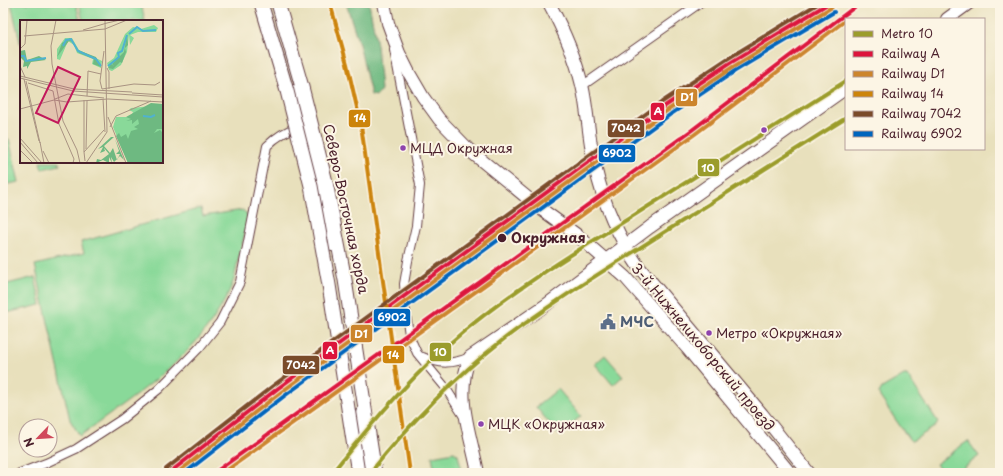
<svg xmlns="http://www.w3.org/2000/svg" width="1003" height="476" viewBox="0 0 1003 476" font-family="'Playpen Sans',sans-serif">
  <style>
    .green { fill: #89d999; stroke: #6a7c62 }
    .forest { fill: #6eb981; stroke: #5c6c56 }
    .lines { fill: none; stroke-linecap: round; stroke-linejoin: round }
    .street-casing { stroke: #623c41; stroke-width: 10 }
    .secondary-casing { stroke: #623c41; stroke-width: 14 }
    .primary-casing { stroke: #623c41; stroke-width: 15 }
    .street { stroke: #fff; stroke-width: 8 }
    .secondary { stroke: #fff; stroke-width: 12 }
    .primary { stroke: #fff; stroke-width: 13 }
    .primary-bridge-casing { stroke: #623c41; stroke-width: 15; stroke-linecap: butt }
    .primary-bridge { stroke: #fff; stroke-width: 13 }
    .rail-1-casing { stroke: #fcf5e5; stroke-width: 7 }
    .rail-2-casing { stroke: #fcf5e5; stroke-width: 7 }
    .rail-3-casing { stroke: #fcf5e5; stroke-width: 7 }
    .rail-4-casing { stroke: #fcf5e5; stroke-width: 7 }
    .rail-5-casing { stroke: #fcf5e5; stroke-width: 7 }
    .rail-1 { stroke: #dc143c; stroke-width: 4 }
    .rail-2 { stroke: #cc852d; stroke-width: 4 }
    .rail-3 { stroke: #cc840b; stroke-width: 4 }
    .rail-4 { stroke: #7a4b2a; stroke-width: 4 }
    .rail-5 { stroke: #0065bd; stroke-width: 4 }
    .metro-1-casing { stroke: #fcf5e5; stroke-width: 7 }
    .metro-1 { stroke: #9b9c2c; stroke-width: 4 }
    .bus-dot { fill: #8e44ad; stroke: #fcf5e5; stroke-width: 1.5 }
    .stop-dot { fill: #4a1f2b; stroke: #fcf5e5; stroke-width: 1.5 }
    .labels { text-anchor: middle; stroke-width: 4; stroke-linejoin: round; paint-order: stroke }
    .bus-label { font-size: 13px; fill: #4a1f2b; stroke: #fcf5e5; text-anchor: start }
    .street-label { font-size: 14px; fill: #4a1f2b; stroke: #fcf5e5 }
    .stop-label { font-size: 14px; font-weight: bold; fill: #4a1f2b; stroke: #fcf5e5; text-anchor: start }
    .service-label { font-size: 14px; font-weight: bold; fill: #4e5e75; stroke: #fcf5e5; text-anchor: start }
    .inset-river { fill: none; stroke: #50b2cf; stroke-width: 2 }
    .inset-road { fill: none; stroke: #a99382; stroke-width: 1 }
    .view { fill: #c2185b; fill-opacity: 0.15; stroke: #c2185b; stroke-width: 2 }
    .inset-edge { fill: none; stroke: #4a1f2b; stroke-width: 2 }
    .line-badge { stroke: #fcf5e5; stroke-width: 1.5 }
    .badge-label { font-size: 11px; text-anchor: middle; font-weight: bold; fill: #fff }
  </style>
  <rect width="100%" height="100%" fill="#fcf5e5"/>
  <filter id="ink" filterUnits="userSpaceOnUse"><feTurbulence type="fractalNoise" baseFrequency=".025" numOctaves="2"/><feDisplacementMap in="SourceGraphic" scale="8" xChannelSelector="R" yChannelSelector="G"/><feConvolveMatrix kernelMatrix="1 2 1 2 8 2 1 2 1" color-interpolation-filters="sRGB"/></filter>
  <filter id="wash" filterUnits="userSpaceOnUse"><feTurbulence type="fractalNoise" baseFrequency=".012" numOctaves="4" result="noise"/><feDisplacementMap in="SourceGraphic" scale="16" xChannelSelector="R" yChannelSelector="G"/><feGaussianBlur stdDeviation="0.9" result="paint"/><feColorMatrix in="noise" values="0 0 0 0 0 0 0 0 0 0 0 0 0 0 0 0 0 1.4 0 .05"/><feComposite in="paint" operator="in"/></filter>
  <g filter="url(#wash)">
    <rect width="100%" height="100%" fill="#e8e0bc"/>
    <g class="green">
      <polygon points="11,3 76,3 80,21 21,21 21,46"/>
      <polygon points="79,3 141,3 145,21 83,21"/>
      <polygon points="9,139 19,182 3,185 3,140"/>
      <polygon points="40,162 59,162 60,165 42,169"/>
      <path d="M201,208L203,216L243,210L249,217C245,232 242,246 238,261C236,269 235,278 232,285C204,353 137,394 80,436L70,420L35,265L84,253L81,242Z"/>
      <polygon points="35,277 41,305 6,313 3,298 3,285"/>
      <polygon points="605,355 623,376 613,385 595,364"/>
      <polygon points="904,375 907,375 938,422 936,426 914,440 911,441 909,439 880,397 879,393 882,388"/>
      <polygon points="558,389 581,416 559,435 536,407"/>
      <polygon points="968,441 979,456 957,473 942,473 936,464"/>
      <polygon points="454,452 458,455 461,467 459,468 459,473 435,473 432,456"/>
    </g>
    <polygon class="forest" points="346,3 369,3 377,45 381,90 377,96 371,95 359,44"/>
  </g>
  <g filter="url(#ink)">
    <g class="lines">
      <defs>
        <g id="street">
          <polyline points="394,50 420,185 416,226 408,261 404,284 406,313 409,335 417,353 445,387 463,415"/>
          <polyline points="582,86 700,3"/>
          <path d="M423,357C440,365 453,364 470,357"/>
          <path d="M20,473L46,463L76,449L122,419L159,389L200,347L220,322L240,282L267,146C277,136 287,130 300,126"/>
        </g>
        <g id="secondary">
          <polyline points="384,3 388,23 399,53 409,73 423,97 439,119 469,150 541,209 577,235 625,277 687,348 790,473"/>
          <path d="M549,3C563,29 575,56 582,85C587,106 588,129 592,151C599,192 615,232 638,266L762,414L809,473"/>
          <polyline points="947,19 969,3"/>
          <polyline points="293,91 303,125 332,245"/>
          <polyline points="362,413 362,436 366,473"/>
          <path d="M478,473C471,435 454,395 470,357L546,305L650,227L846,88"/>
        </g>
        <polyline id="primary" points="278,3 302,87 326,182 345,280 375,473"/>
      </defs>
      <use href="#street" class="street-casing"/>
      <use href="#secondary" class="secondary-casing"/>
      <use href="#primary" class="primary-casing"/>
      <use href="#street" class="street"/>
      <use href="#secondary" class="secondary"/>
      <use href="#primary" class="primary"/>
      <defs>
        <polyline id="primary-bridge" points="261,3 287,91 311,186 329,285 358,473"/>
      </defs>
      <use href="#primary-bridge" class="primary-bridge-casing"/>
      <use href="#primary-bridge" class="primary-bridge"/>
      <defs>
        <g id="rail-1">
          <polyline points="169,473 277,389 665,106 730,63 829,3"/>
          <polyline points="214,473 692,130 860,3"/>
        </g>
        <g id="rail-2">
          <polyline points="177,473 280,393 668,110 733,67 832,7"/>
          <polyline points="223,473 695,134 846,20"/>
        </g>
        <polyline id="rail-3" points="330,3 347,64 361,125 410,473"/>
        <polyline id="rail-4" points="166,469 274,385 662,102 727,59 819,3"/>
        <polyline id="rail-5" points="185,473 283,397 671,114 735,71 834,12"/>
      </defs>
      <use href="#rail-1" class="rail-1-casing"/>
      <use href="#rail-2" class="rail-2-casing"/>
      <use href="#rail-3" class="rail-3-casing"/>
      <use href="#rail-4" class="rail-4-casing"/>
      <use href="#rail-5" class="rail-5-casing"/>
      <use href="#rail-1" class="rail-1"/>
      <use href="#rail-2" class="rail-2"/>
      <use href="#rail-3" class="rail-3"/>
      <use href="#rail-4" class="rail-4"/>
      <use href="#rail-5" class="rail-5"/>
      <defs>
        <g id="metro-1">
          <path d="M332,473C371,423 414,373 463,332C517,287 577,251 636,214C706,169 776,125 846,81"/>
          <path d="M370,473C410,423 454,378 504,339C554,301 607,269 660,235C722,196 784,157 846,118"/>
        </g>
      </defs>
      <use href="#metro-1" class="metro-1-casing"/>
      <use href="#metro-1" class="metro-1"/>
    </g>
  </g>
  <defs>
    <symbol id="civic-bare" viewBox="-9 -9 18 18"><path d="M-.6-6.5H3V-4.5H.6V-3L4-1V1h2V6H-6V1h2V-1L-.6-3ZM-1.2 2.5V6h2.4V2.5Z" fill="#5c6f8a" stroke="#fcf5e5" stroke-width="2.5" paint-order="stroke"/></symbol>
  </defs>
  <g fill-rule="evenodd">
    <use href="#civic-bare" x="597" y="311" width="22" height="22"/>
  </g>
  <g class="bus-dot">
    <circle cx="764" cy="130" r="3.5"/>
    <circle cx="403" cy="148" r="3.5"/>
    <circle cx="709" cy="333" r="3.5"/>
    <circle cx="481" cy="424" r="3.5"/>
  </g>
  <circle class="stop-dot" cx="502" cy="238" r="5"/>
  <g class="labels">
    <g class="bus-label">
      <text x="410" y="153">МЦД Окружная</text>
      <text x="716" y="338">Метро «Окружная»</text>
      <text x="488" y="429">МЦК «Окружная»</text>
    </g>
    <g class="street-label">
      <text transform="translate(346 209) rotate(78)" y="5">Северо-Восточная хорда</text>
      <text transform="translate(703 347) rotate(50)" y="5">3-й Нижнелихоборский проезд</text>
    </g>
    <g class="stop-label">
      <text x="511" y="243">Окружная</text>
    </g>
    <g class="service-label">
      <text x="620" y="327">МЧС</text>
    </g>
  </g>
  <g transform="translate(20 20)">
    <rect width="143" height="143" fill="#e8e0bc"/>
    <path d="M134,5L138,8L136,12H118L110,15L114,18L110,25L109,15L107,32L101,45L92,51L89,50L87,43L94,38L105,14L113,7L121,9ZM45,18H52L59,30L82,41L81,48L72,44L73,39L57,33L54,25L48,21L40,40L37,39V29ZM143,85V143H108L93,107L96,97H111L113,92L109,90L111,88Z" fill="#89d999"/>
    <path d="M107,15L108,25L105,28L106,32L102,43L100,42L93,49L88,48L91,44L94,46L92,44L104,32ZM50,18L58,30L76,37L81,47L73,44L74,39L59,33L53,22L49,21L37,37L42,23ZM5,30L7,40L19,36L26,40L11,42L7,49V46L3,47L4,41L0,37V31ZM131,83L143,84V109H137L134,113L140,110L143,113V110V143H108L96,116L99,113L101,117L106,114L108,119L111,111L118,109L114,107L119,104L118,99L112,104V100L106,101L111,99L106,97ZM91,117H94L84,126L90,133L93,128L97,140L100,134H96L99,131L95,119L104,140L100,136L94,142L91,137L92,143L89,137V143L83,140L76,143L77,139L81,140L89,134L84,128L85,131L80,133L83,127L78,129Z" fill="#6eb981"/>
    <path class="inset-river" d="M109,14L117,7L123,11L136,10M43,26L46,20L51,19L58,31L76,39L81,46M0,36H4L6,41L26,38M88,46L99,37L98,33L102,31L107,15M123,96L131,97L135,95"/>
    <path class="inset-road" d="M36,0L31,26L32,44L43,101L57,130L60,143M87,3L100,0M63,10L87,3M4,16L85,9L107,0M0,29L5,24L7,0M84,31L80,61L82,69L114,64L135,65L140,62M0,46L5,57M87,48L89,52V69M0,56L54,69L112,72M0,58L53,71L143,77M4,59L19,121M6,61L20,123M8,63L33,71L39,104L54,139L53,143M112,73L143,75M67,76L68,51L81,54M35,79L48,74L84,78M83,79L85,112M0,89L34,80L47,82L88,79L143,82M88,97L106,143M90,107L96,96L131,81M0,118L22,143M0,122L18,143M20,122L24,143M66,129L67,81M0,130L13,143M23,131L29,143M64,132V80M65,141L64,132L84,110M66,143L87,112L85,0"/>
    <path class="view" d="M38,47L60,57L38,103L16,93Z"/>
    <rect width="143" height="143" class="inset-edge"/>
  </g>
  <g class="line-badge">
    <rect x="675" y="88" width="23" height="19" rx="4" fill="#cc852d"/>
    <rect x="650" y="102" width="15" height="19" rx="4" fill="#dc143c"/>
    <rect x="348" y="109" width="23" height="19" rx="4" fill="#cc840b"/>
    <rect x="607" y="119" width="38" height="19" rx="4" fill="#7a4b2a"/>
    <rect x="598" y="144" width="38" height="19" rx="4" fill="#0065bd"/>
    <rect x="697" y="158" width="23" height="19" rx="4" fill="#9b9c2c"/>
    <rect x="373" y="308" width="38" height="19" rx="4" fill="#0065bd"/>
    <rect x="350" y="324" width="23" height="19" rx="4" fill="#cc852d"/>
    <rect x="322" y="341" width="16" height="19" rx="4" fill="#dc143c"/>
    <rect x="429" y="342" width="23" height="20" rx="4" fill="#9b9c2c"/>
    <rect x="382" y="345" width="23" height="19" rx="4" fill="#cc840b"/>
    <rect x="282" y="355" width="38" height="20" rx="4" fill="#7a4b2a"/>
  </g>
  <g class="badge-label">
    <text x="687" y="101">D1</text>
    <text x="658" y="115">A</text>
    <text x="360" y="122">14</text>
    <text x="626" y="132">7042</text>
    <text x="617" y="157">6902</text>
    <text x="708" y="172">10</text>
    <text x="392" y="321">6902</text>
    <text x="361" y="338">D1</text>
    <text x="330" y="354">A</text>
    <text x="440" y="356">10</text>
    <text x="393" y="359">14</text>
    <text x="301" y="369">7042</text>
  </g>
  <rect width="1003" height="476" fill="none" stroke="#fcf5e5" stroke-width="16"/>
  <rect x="845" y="18" width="140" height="132" fill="#fcf5e5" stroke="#b59f9b"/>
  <rect x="853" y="31" width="20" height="6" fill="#9b9c2c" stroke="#b59f9b"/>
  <text x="881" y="38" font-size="12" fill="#4a1f2b">Metro 10</text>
  <rect x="853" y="51" width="20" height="6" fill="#dc143c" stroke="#b59f9b"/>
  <text x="881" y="58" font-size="12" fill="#4a1f2b">Railway A</text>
  <rect x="853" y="71" width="20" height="6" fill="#cc852d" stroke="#b59f9b"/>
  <text x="881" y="78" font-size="12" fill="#4a1f2b">Railway D1</text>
  <rect x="853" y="91" width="20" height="6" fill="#cc840b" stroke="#b59f9b"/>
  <text x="881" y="98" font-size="12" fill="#4a1f2b">Railway 14</text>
  <rect x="853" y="111" width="20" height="6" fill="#7a4b2a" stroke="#b59f9b"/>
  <text x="881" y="118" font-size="12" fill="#4a1f2b">Railway 7042</text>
  <rect x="853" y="131" width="20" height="6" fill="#0065bd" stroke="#b59f9b"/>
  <text x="881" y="138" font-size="12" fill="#4a1f2b">Railway 6902</text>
  <g transform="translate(38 438) rotate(245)"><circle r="19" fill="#fcf5e5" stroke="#b59f9b"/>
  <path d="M0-3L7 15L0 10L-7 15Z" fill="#d1495b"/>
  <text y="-6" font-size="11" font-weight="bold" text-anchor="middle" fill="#4a1f2b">N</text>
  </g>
</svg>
